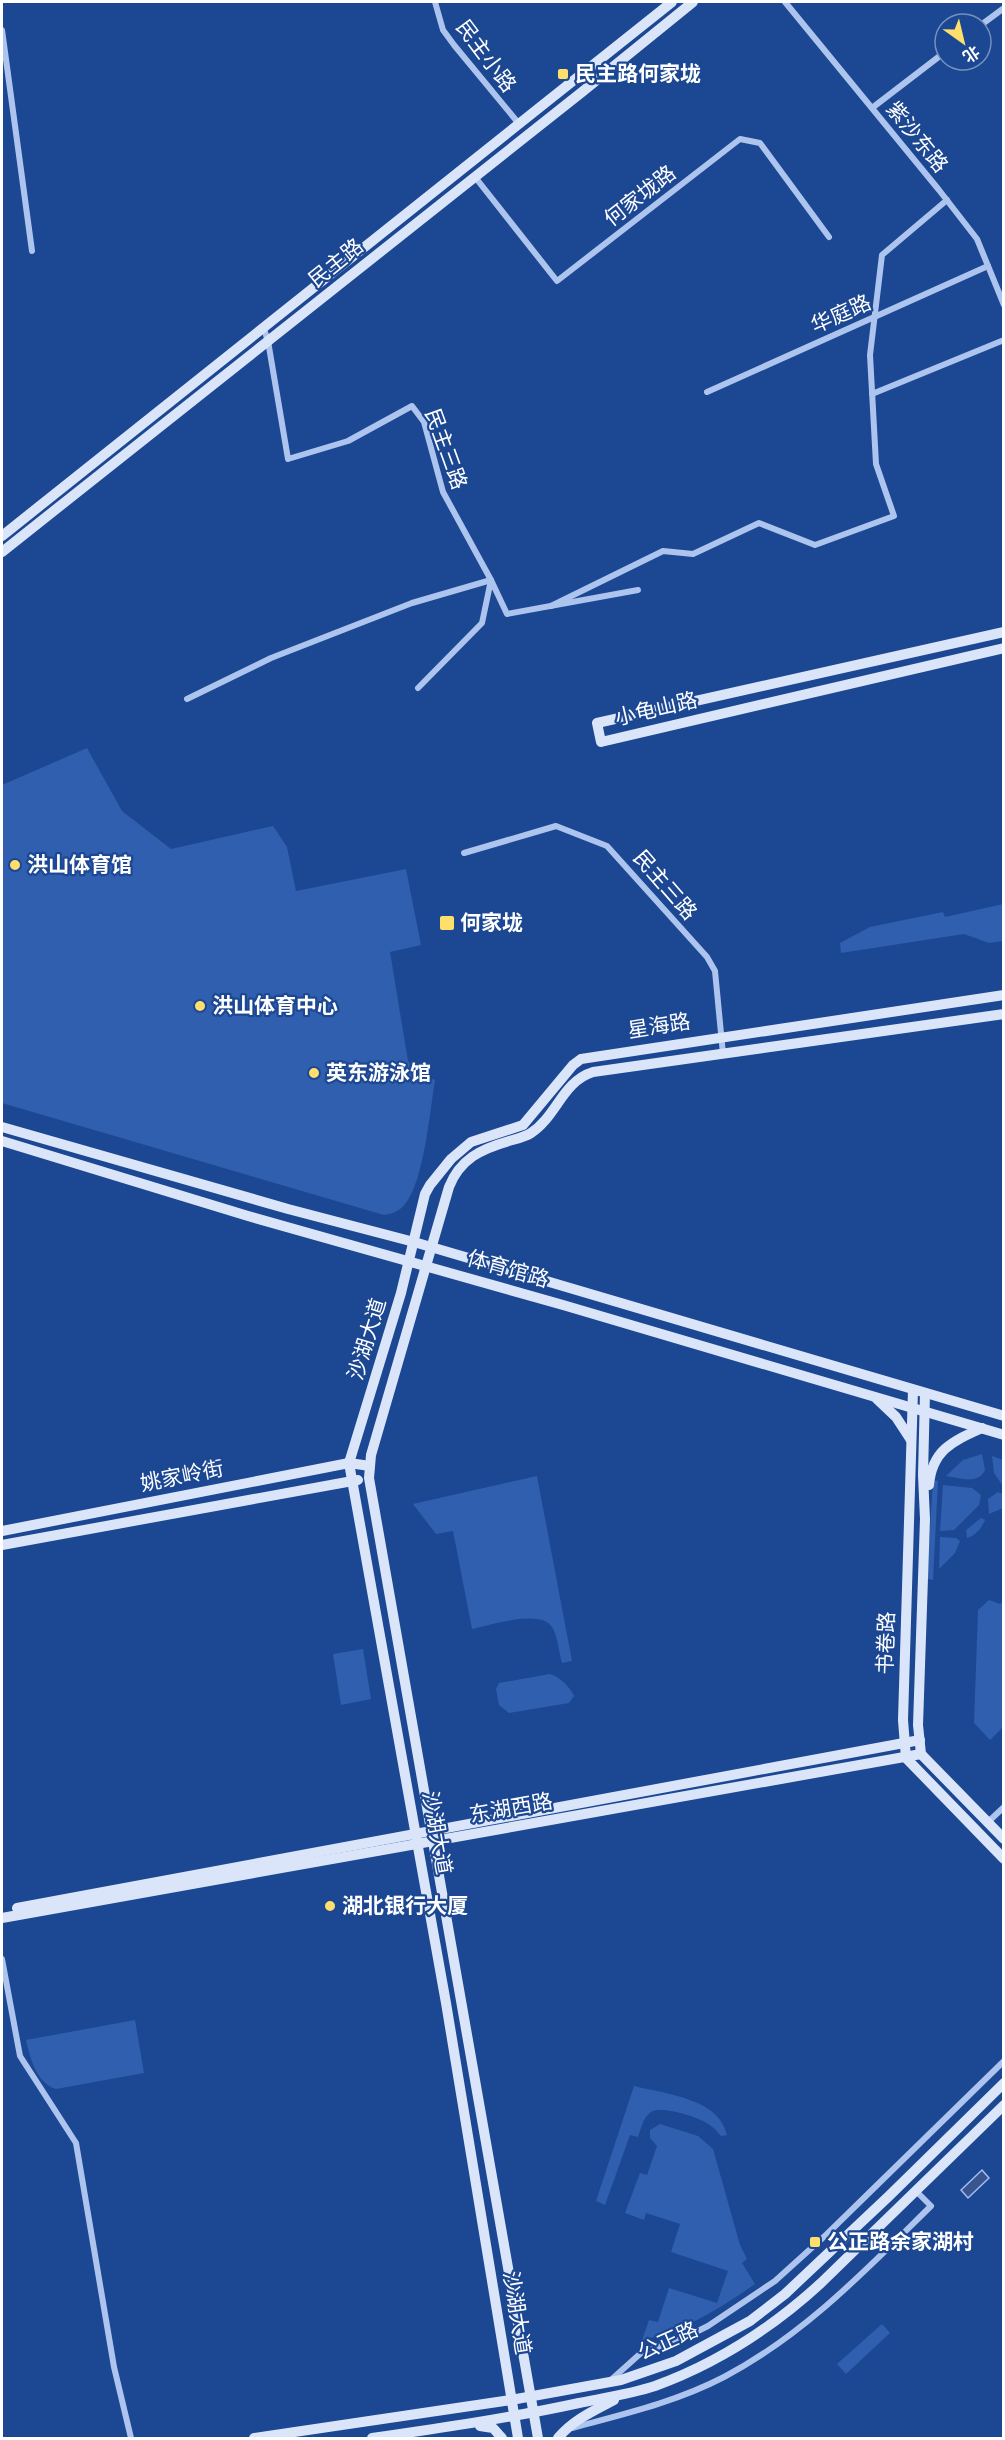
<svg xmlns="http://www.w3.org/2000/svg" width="1005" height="2440" viewBox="0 0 1005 2440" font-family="'Nunito Sans','Noto Sans SC',sans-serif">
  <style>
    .green { fill: #305fb0 }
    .water { fill: #38568d; stroke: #a0bff0; stroke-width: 1.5 }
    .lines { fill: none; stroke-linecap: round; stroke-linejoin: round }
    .street { stroke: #adc5ee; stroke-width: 6 }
    .secondary { stroke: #dae5fa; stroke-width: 10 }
    .poi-dot { fill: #fedf6b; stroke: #1c4792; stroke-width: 2 }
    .labels { text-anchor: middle; stroke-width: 4.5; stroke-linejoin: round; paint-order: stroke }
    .street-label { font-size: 21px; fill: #fff; stroke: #1c4792 }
    .poi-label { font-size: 21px; font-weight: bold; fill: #fff; stroke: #1c4792; text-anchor: start }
  </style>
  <rect width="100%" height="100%" fill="#1c4792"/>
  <g class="green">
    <path d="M87,748L122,811L171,849L273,826L287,847L296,891L406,869L421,945L390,952L408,1061L416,1073L435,1080C430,1110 424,1182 405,1204C400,1211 392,1214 384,1215L2,1103V785Z"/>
    <polygon points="1003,904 1003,941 989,943 964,934 841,953 840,943 870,927 943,912 945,917"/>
    <path d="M982,1454L985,1470C978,1485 960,1478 946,1476L963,1460Z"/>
    <polygon points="992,1456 1003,1460 1003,1486 994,1473"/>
    <path d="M537,1476L572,1661L562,1663C559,1653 558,1637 552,1627C540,1609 490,1625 472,1629L453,1531L436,1534L413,1504Z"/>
    <polygon points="933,1480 938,1481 933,1580 927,1579"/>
    <polygon points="943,1485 972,1488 981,1495 979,1505 954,1530 940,1531"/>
    <polygon points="998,1492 1003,1494 1003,1508 989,1514 988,1499"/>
    <path d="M981,1518L985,1520C981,1529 976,1535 967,1538L966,1530Z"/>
    <polygon points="940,1537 956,1538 960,1541 955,1553 939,1569"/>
    <polygon points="989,1600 1000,1604 1004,1601 1003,1727 990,1740 974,1723 978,1610"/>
    <polygon points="363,1649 371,1699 341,1705 333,1654"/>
    <path d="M550,1674C560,1677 570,1687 574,1696L569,1703L509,1713L499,1705L496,1689L499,1683Z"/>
    <path d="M135,2020L144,2073L56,2089C36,2083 30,2057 26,2040Z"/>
    <path d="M634,2086C665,2094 719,2098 727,2135L721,2136C718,2133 715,2128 711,2126C702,2118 662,2105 651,2112C643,2117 641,2129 638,2137L630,2135L605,2205L596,2201Z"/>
    <path d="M660,2124L698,2136L713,2149L740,2245L747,2259L742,2263L755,2284C721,2308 684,2331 642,2340L649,2320L658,2322L669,2288L717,2303L728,2271L671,2252L680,2224L646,2213L644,2220L625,2213L640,2173L647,2175L657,2146L650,2138V2130Z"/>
    <polygon points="882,2324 890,2333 846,2374 837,2364"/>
  </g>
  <polygon class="water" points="982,2170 989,2178 968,2198 961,2190"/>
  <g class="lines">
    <g class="street">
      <polyline points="435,2 443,30 454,45 520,125"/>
      <polyline points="785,2 939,190 977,239 1004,305"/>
      <polyline points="981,25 1004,8"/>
      <polyline points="2,30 32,251"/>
      <polyline points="872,108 945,52"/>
      <polyline points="475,177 557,281 740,139 760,143 829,237"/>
      <polyline points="264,329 268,341 288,459 348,441 412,406 424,422 443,492 491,580 507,614 638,590"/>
      <polyline points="707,392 988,266"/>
      <polyline points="872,394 1004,340"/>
      <polyline points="551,606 663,551 693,554 759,523 815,545 894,516 876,464 870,355 882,255 947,200"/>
      <polyline points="187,699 271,658 412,603 491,580 482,623 418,688"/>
      <polyline points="464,853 556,826 607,846 707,957 715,971 723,1054"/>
      <polyline points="988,1822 1004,1807"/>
      <polyline points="2,1959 20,2056 76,2143 114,2367 131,2438"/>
      <polyline points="612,2379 641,2353 684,2338 708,2326 775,2281 827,2234 1004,2061"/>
      <path d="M572,2428C624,2414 676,2402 724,2377C804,2335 867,2269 931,2206L916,2191"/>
    </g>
    <g class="secondary">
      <polyline points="2,536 672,2"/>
      <polyline points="2,552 582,92 693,2"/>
      <polyline points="1004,632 597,723 601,742 1004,648"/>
      <polyline points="2,1127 288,1209 414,1242 1004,1416"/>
      <polyline points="2,1141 248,1216 563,1305 1004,1435"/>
      <polyline points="913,1390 903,1720 906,1758 1004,1859"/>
      <polyline points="925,1393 923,1475 925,1519 918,1725 921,1754 1004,1839"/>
      <polyline points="877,1399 896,1417 911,1440"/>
      <path d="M929,1485C932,1450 953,1441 982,1428"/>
      <polyline points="2,1531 349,1463 370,1466"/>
      <polyline points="2,1545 358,1480"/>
      <polyline points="17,1908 920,1740"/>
      <polyline points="2,1918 921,1754"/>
      <polyline points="480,2426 493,2428 502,2438"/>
      <polyline points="254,2438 511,2400 621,2380 676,2361 750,2321 785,2294 889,2196 1004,2083"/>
      <path d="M372,2438C441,2428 510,2418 579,2403C604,2398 631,2394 655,2386C718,2363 772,2328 821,2283L1004,2105"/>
      <polyline points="518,2438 446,2003 349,1463 401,1293 425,1194 430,1185 451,1159 471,1142 523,1125 573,1065 581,1059 1004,995"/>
      <path d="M538,2438L369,1478L371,1455L449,1187C460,1159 481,1149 509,1141C516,1139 525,1137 531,1133C556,1117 563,1081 593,1072L1004,1014"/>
      <path d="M558,2438C573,2420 593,2411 614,2400"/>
    </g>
  </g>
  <g class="poi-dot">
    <rect x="557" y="68" width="12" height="12" rx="3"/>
    <circle cx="15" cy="865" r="6"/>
    <rect x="439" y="915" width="16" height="16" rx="3"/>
    <circle cx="200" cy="1006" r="6"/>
    <circle cx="314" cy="1073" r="6"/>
    <circle cx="330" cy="1906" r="6"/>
    <rect x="809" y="2236" width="12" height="12" rx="3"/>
  </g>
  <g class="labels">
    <g class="street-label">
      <text transform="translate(486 56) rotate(53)" y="7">民主小路</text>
      <text transform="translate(917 137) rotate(51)" y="7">紫沙东路</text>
      <text transform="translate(640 196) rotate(-38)" y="7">何家垅路</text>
      <text transform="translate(336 263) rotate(-39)" y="7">民主路</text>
      <text transform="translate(841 314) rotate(-24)" y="7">华庭路</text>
      <text transform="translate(446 449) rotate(70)" y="7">民主三路</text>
      <text transform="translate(656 709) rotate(-13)" y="7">小龟山路</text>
      <text transform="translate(665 885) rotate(49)" y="7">民主三路</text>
      <text transform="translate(659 1026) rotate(-9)" y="7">星海路</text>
      <text transform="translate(508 1269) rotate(16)" y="7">体育馆路</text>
      <text transform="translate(367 1339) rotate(-73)" y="7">沙湖大道</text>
      <text transform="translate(182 1476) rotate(-11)" y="7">姚家岭街</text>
      <text transform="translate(886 1643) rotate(-88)" y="7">书卷路</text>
      <text transform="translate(511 1808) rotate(-10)" y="7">东湖西路</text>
      <text transform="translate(437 1833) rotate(80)" y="7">沙湖大道</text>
      <text transform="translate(517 2313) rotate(81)" y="7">沙湖大道</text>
      <text transform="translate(668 2341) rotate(-24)" y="7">公正路</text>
    </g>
    <g class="poi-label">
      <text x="575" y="81">民主路何家垅</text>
      <text x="27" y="872">洪山体育馆</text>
      <text x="460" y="930">何家垅</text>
      <text x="212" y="1013">洪山体育中心</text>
      <text x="326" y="1080">英东游泳馆</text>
      <text x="342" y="1913">湖北银行大厦</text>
      <text x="827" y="2249">公正路余家湖村</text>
    </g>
  </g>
  <rect width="1005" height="2440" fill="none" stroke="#ffffff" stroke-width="6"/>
  <g transform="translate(963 42) rotate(146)"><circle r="28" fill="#1c4792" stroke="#7791be" stroke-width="1.5"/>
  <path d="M0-4.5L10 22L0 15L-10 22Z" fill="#fedf6b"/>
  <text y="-9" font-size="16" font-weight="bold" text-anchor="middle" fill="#ffffff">北</text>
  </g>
</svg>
